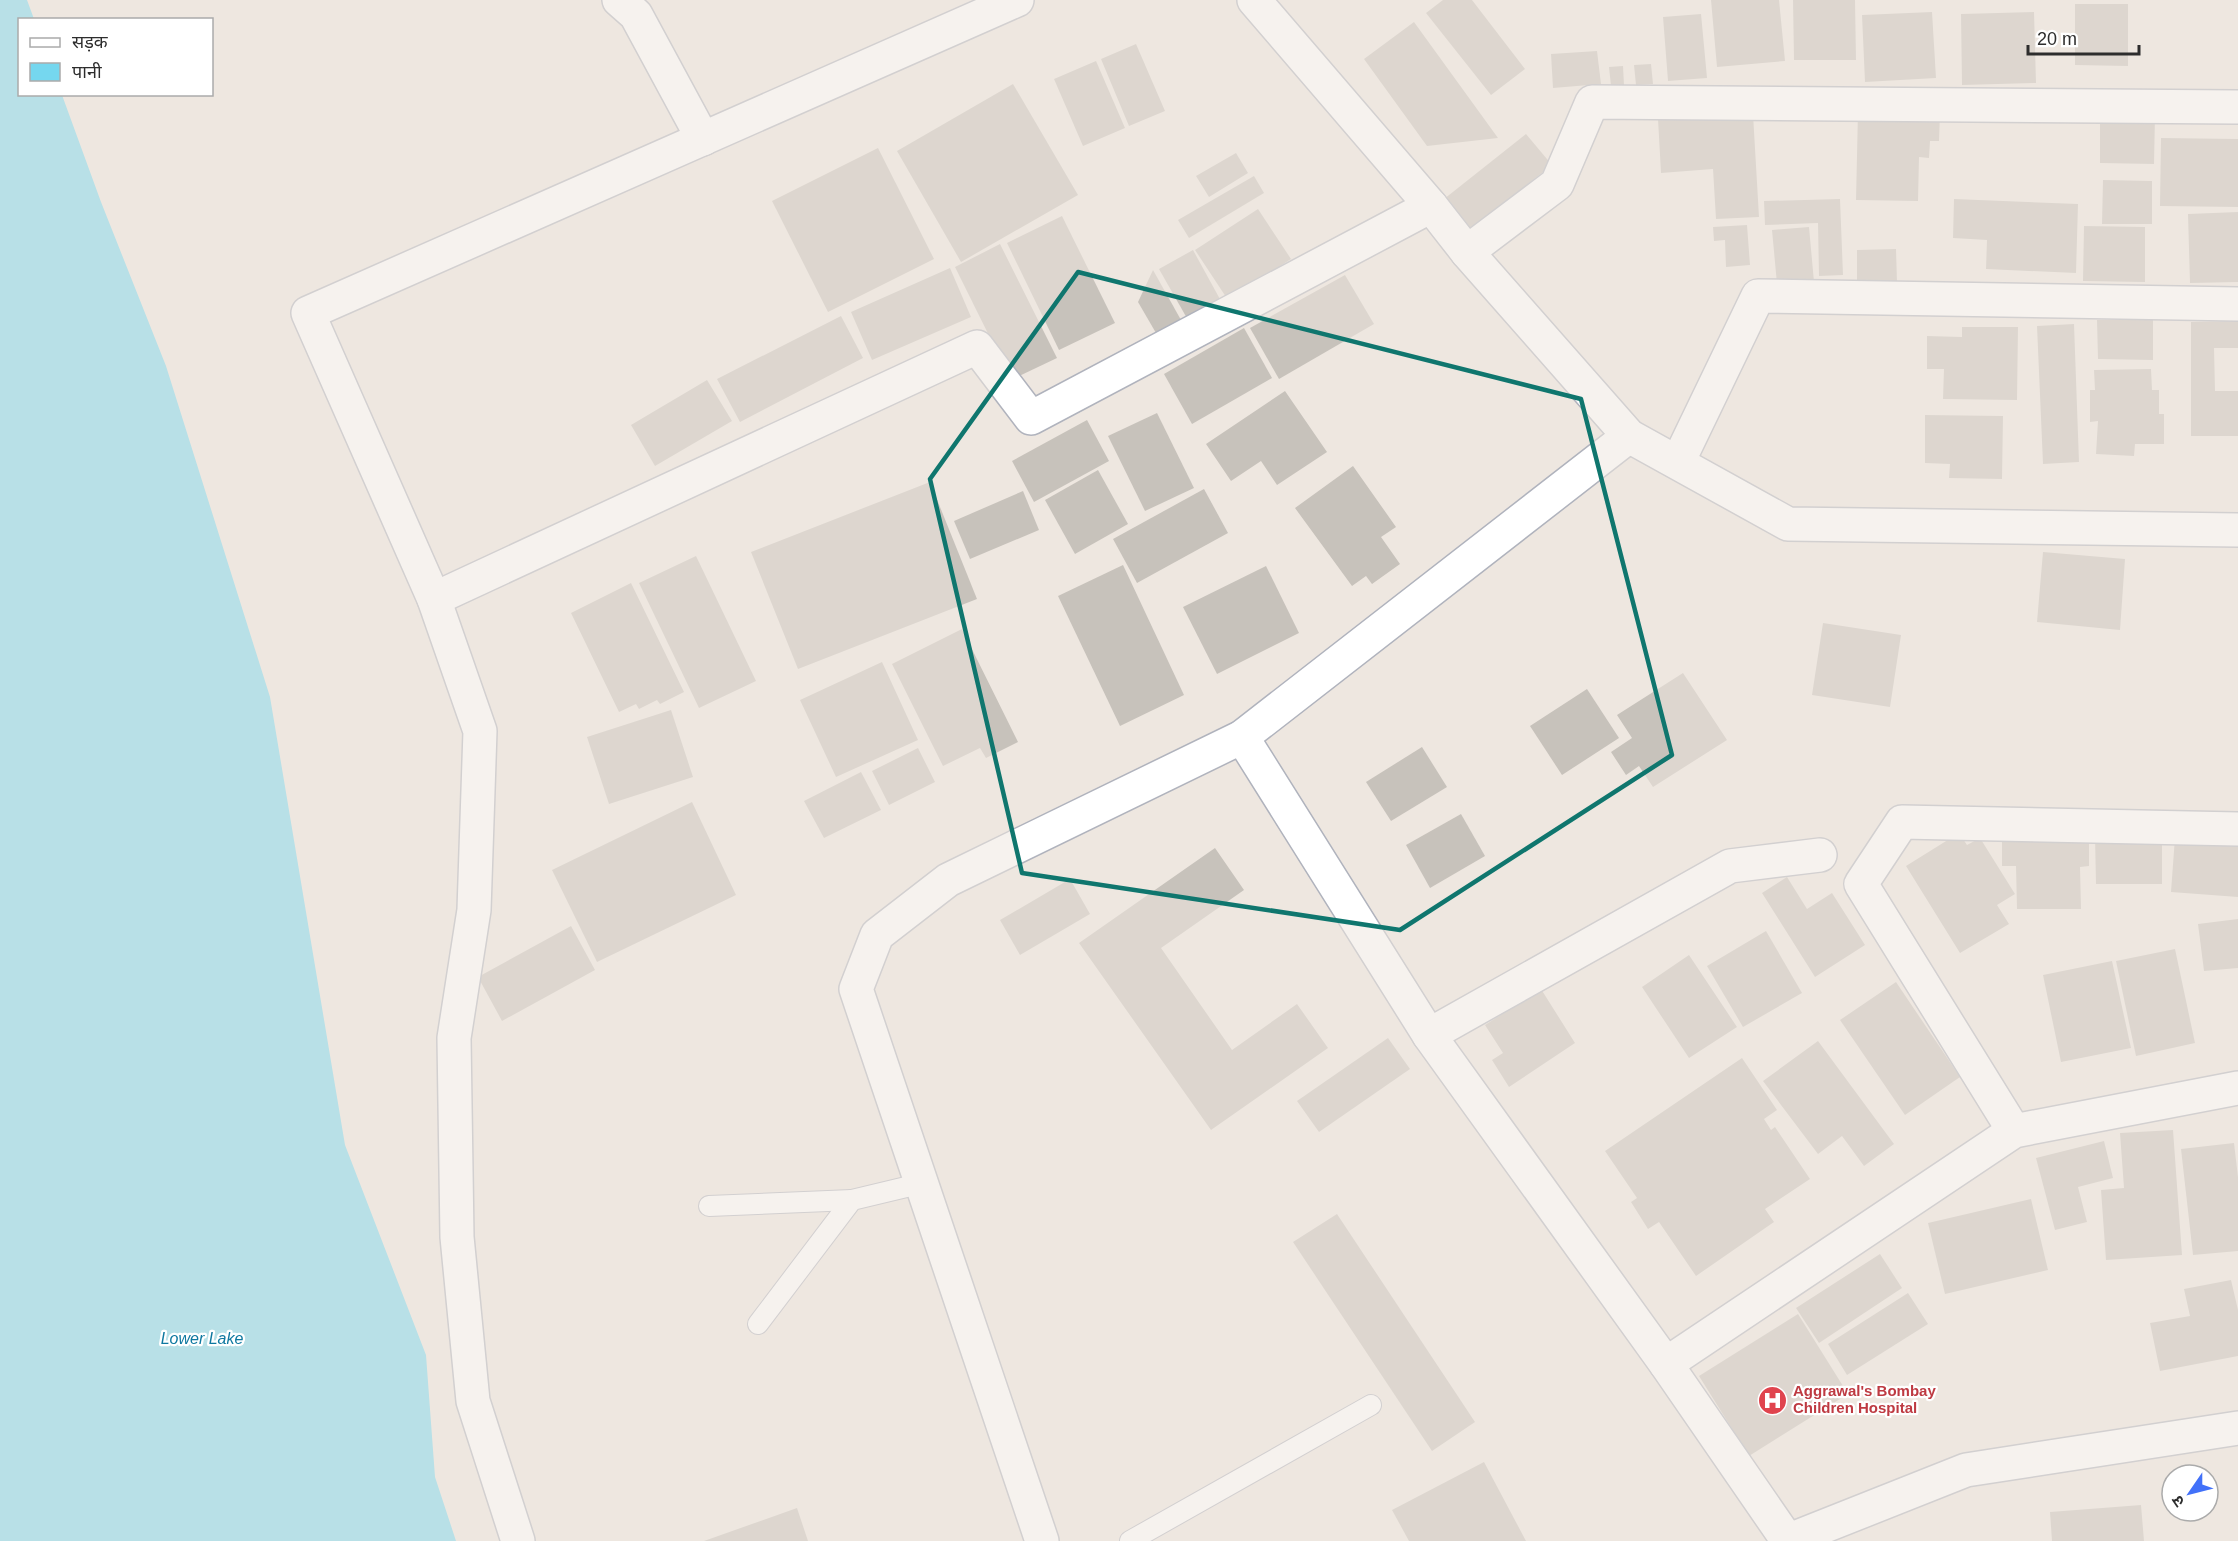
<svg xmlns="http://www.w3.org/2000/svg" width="2238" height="1541" viewBox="0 0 2238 1541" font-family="Arial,'Noto Sans Devanagari',sans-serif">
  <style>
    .water { fill: #75d7ef }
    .building { fill: #c7c2bb }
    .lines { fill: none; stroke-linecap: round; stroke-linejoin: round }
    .service-casing { stroke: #b0b3bd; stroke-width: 22 }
    .minor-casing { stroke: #b0b3bd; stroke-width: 36 }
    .service { stroke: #fff; stroke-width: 20 }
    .minor { stroke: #fff; stroke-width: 33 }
    .marked { fill: none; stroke: #0f766e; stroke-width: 4.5; stroke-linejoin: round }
    .labels { text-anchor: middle; stroke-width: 4.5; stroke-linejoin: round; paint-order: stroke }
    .health-label { font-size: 15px; font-weight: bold; fill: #be3a42; stroke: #fff; text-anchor: start }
    .water-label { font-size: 16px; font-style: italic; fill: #0e78a0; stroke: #fff }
  </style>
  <rect width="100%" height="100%" fill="#eee7e0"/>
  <polygon class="water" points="0,0 27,0 34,19 20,20 20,94 62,95 101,202 166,366 270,697 345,1145 426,1355 435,1477 456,1541 0,1541"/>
  <g class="building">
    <polygon points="1443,0 1472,0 1525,69 1491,95 1426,13"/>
    <polygon points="1711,0 1779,0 1785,61 1717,67"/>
    <polygon points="1793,0 1855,0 1856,60 1794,60"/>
    <polygon points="2075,4 2128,4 2128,66 2075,65"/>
    <polygon points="1932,12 1936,78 1865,82 1862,15"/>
    <polygon points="2034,12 2036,83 1962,85 1961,14"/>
    <polygon points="1701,14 1707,78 1668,81 1663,17"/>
    <polygon points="1414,22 1498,138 1427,146 1364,59"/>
    <polygon points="1136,44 1165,111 1129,126 1101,59"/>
    <polygon points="1597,51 1601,84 1553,88 1551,54"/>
    <polygon points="1096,61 1125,128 1083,146 1054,79"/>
    <polygon points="1651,64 1653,84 1636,85 1634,65"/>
    <polygon points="1623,66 1624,85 1611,86 1609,67"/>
    <polygon points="1013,84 1078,195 961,262 897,151"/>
    <polygon points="1858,111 1940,113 1939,141 1930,141 1929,158 1919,157 1918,201 1856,200"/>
    <polygon points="1753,114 1759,217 1716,219 1713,169 1661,173 1658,119"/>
    <polygon points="2100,116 2155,116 2154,164 2100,163"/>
    <polygon points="1526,134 1552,165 1464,234 1439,203"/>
    <polygon points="2161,138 2238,139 2238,207 2160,206"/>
    <polygon points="878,148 934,259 828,312 772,201"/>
    <polygon points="1236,153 1248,173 1209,197 1196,176"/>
    <polygon points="1254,176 1264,193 1189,238 1178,220"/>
    <polygon points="2103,180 2152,181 2152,224 2102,224"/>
    <polygon points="1840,199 1843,275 1819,276 1818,223 1765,225 1764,201"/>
    <polygon points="1954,199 2078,204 2076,273 1986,269 1987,240 1953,238"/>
    <polygon points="1258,209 1291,259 1228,300 1195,250"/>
    <polygon points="2238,212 2238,282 2190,283 2188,214"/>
    <polygon points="1062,216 1115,323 1059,350 1007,243"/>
    <polygon points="1747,225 1750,265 1726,267 1725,240 1714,241 1713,227"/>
    <polygon points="2084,226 2145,227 2145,282 2083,281"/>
    <polygon points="1809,227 1814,282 1777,284 1772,230"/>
    <polygon points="1000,244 1057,358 1011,380 955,267"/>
    <polygon points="1896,249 1897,282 1857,283 1857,250"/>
    <polygon points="1193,250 1221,301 1188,320 1159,269"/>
    <polygon points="950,268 971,317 872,360 851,312"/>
    <polygon points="1153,270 1181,320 1156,333 1138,302"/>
    <polygon points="1345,275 1374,324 1279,379 1250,328"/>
    <polygon points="841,316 863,358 740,422 717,379"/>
    <polygon points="2097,320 2153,320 2153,360 2098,359"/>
    <polygon points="2238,321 2238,348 2214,348 2215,391 2238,391 2238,436 2191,436 2191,322"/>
    <polygon points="2074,324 2079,462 2043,464 2037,326"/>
    <polygon points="1962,327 2018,327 2017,400 1943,399 1944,369 1927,369 1927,336 1962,337"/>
    <polygon points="1244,328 1272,378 1192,424 1164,374"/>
    <polygon points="2151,369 2152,390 2159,390 2159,414 2164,414 2164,444 2135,444 2134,456 2096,454 2098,421 2090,422 2090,390 2095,390 2094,370"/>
    <polygon points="707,380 732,421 655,466 631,425"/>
    <polygon points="1285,391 1327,452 1277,485 1261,461 1231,481 1206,444"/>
    <polygon points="1157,413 1194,488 1145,511 1108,436"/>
    <polygon points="1925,415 2003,416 2002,479 1949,478 1950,464 1925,463"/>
    <polygon points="1087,420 1109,461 1034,502 1012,461"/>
    <polygon points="1353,466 1396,527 1381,537 1400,564 1372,584 1366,576 1352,586 1295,508"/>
    <polygon points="1098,470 1128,524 1075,554 1045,500"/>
    <polygon points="930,482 977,599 798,669 751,552"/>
    <polygon points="1204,489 1228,533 1137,583 1113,539"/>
    <polygon points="1023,491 1039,530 970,559 954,521"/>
    <polygon points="2043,552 2125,559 2120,630 2037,622"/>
    <polygon points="696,556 756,681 699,708 639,583"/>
    <polygon points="1123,565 1184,695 1120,726 1058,596"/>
    <polygon points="1266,566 1299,633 1217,674 1183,607"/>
    <polygon points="631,583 684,692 660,704 657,700 639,709 636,704 619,712 571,613"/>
    <polygon points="1823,623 1901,635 1890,707 1812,695"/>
    <polygon points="962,629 1018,742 986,758 980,748 943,766 892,664"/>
    <polygon points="882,662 918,740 836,777 800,700"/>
    <polygon points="1683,673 1727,740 1653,787 1639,766 1626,775 1611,752 1632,738 1617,715"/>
    <polygon points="1587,689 1619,738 1562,775 1530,726"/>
    <polygon points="671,710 693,777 609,804 587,737"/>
    <polygon points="1422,747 1447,787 1391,821 1366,782"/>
    <polygon points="918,748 935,782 889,805 872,771"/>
    <polygon points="861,772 881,810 824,838 804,801"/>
    <polygon points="692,802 736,895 597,962 552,870"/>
    <polygon points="1461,814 1485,856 1430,888 1406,845"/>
    <polygon points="1959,833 1967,845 1980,838 2015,894 1997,905 2009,924 1960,953 1906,866"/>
    <polygon points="2095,836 2162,836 2162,884 2096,884"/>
    <polygon points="2175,837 2238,841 2238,897 2171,892"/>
    <polygon points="2089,840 2089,866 2080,867 2081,909 2017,909 2016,866 2002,866 2002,841"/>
    <polygon points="1215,848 1244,890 1161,948 1232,1050 1297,1004 1328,1048 1211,1130 1079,943"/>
    <polygon points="1787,877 1807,909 1832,893 1865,945 1815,977 1762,893"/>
    <polygon points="1070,879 1090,914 1020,955 1000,920"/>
    <polygon points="2238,919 2238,968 2204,971 2198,924"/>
    <polygon points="571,926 595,970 502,1021 478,977"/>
    <polygon points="1766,931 1802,993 1743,1027 1707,966"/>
    <polygon points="2175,949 2195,1043 2136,1056 2116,961"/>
    <polygon points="1689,955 1737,1027 1689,1058 1642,987"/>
    <polygon points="2112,961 2131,1048 2061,1062 2043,975"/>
    <polygon points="1896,982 1960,1077 1905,1115 1840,1020"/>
    <polygon points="1541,989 1575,1043 1509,1087 1492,1060 1503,1053 1485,1025"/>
    <polygon points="1388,1038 1410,1069 1319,1132 1297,1101"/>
    <polygon points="1818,1041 1894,1144 1864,1166 1842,1136 1818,1154 1763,1081"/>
    <polygon points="1742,1058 1777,1110 1764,1119 1771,1130 1775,1127 1810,1179 1765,1209 1774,1222 1696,1276 1659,1222 1648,1229 1631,1202 1637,1198 1605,1151"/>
    <polygon points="2173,1130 2182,1255 2106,1260 2101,1190 2124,1188 2120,1133"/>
    <polygon points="2104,1141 2113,1178 2078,1187 2087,1222 2055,1230 2036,1158"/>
    <polygon points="2234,1143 2238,1177 2238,1251 2193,1255 2181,1149"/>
    <polygon points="2031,1199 2048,1270 1945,1294 1928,1223"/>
    <polygon points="1337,1214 1475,1422 1432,1451 1293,1242"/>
    <polygon points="1880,1254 1902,1288 1819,1343 1796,1308"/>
    <polygon points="2231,1280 2238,1310 2238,1356 2160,1371 2150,1323 2190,1316 2184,1289"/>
    <polygon points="1908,1293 1928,1324 1847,1375 1828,1344"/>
    <polygon points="1798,1314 1848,1394 1749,1456 1699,1376"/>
    <polygon points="1484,1462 1526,1541 1409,1541 1392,1510"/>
    <polygon points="2141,1505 2144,1541 2052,1541 2050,1512"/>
    <polygon points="797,1508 808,1541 704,1541"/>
  </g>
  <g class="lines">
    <defs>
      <g id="service">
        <polyline points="709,1206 852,1200"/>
        <polyline points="758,1324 852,1200 923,1183"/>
        <polyline points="1130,1541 1371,1405"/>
      </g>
      <g id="minor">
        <polyline points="619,0 636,15 703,139"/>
        <polyline points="1254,0 1431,206 1467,252 1629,436 1788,524 2238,530"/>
        <polyline points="1467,252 1557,184 1592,102 2238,107"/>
        <polyline points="1678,462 1758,296 2238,304"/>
        <polyline points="434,599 977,347 1031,418 1431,206"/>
        <polyline points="1242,737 1429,1035 1666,1364 1788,1541"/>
        <polyline points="1429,1035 1730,866 1820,855"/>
        <polyline points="2014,1131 1861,884 1902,822 2238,829"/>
        <polyline points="1666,1364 2014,1131 2238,1088"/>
        <polyline points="518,1541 473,1401 457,1237 454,1038 474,910 480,731 434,599 308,313 1017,0"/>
        <polyline points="1042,1541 856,989 877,935 948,880 1242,737 1629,436"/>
        <polyline points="1787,1541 1966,1470 2238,1428"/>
      </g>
    </defs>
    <use href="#service" class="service-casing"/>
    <use href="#minor" class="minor-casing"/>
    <use href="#service" class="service"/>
    <use href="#minor" class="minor"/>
  </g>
  <path d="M0 0H2238V1541H0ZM1078,272L1581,399L1672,755L1400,930L1022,873L930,479Z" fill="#eee7e0" fill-opacity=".55" fill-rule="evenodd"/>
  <path class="marked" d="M1078,272L1581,399L1672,755L1400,930L1022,873L930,479Z"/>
  <defs>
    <symbol id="hospital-disc" viewBox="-11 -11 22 22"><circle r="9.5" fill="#e0444e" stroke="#fff"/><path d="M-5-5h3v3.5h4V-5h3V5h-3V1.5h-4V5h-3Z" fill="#fff"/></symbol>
  </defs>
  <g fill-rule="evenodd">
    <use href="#hospital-disc" x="1756" y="1384" width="33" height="33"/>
  </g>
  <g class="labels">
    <g class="health-label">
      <text x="1793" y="1396">Aggrawal's Bombay<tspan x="1793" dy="17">Children Hospital</tspan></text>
    </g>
    <g class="water-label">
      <text x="202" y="1344">Lower Lake</text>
    </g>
  </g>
  <rect x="18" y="18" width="195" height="78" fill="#ffffff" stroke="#ababab" stroke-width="1.5"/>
  <rect x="30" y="38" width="30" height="9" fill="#ffffff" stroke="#ababab" stroke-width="1.5"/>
  <text x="72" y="48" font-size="18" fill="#2d2d2d">सड़क</text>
  <rect x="30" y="63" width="30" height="18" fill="#75d7ef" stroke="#ababab" stroke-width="1.5"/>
  <text x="72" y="78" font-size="18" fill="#2d2d2d">पानी</text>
  <g transform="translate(2190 1493) rotate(235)"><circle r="28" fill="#ffffff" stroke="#ababab" stroke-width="1.5"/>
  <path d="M0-4.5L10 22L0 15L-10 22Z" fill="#4271f9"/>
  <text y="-9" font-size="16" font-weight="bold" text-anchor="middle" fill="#2d2d2d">उ</text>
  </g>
  <path d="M2028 45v9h111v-9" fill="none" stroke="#2d2d2d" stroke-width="3"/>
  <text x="2037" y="45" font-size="18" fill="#2d2d2d" stroke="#ffffff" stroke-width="4.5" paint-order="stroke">20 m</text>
</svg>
